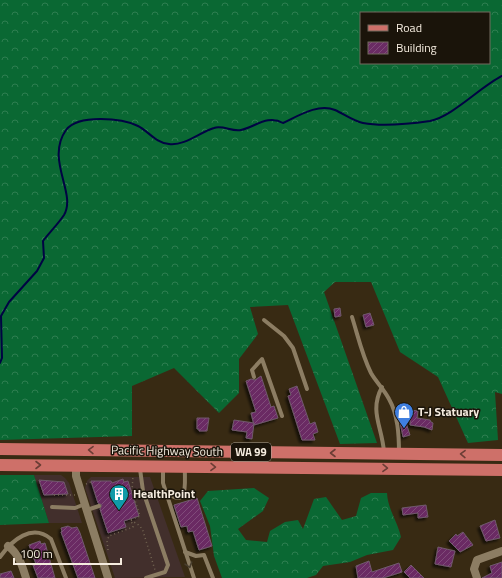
<svg xmlns="http://www.w3.org/2000/svg" width="502" height="578" viewBox="0 0 502 578" font-family="'Titillium Web',sans-serif">
  <style>
    .commercial { fill: #422f2c }
    .forest { fill: url(#forest-crowns); fill-rule: evenodd }
    .lines { fill: none; stroke-linecap: round; stroke-linejoin: round }
    .stream { stroke: #000343; stroke-width: 2 }
    .building { fill: url(#building-hatch); stroke: #70596c; filter: url(#shadow) }
    .path { stroke: #736652; stroke-width: 1.5; stroke-dasharray: 1 3; stroke-linecap: butt }
    .lane { stroke: #8c7d63; stroke-width: 4 }
    .street { stroke: #8c7d63; stroke-width: 8 }
    .primary { stroke: #ce7069; stroke-width: 12 }
    .oneway { stroke: #6b3d35 }
    .oneway2 { stroke: #483e2e }
    .labels { text-anchor: middle; stroke-width: 3; stroke-linejoin: round; paint-order: stroke }
    .shield { fill: #1a140a; stroke: #b3ab9f; stroke-width: 1 }
    .shield-label { font-size: 11px; font-weight: bold; fill: #f5ecdf }
    .poi-label { font-size: 12px; font-weight: bold; fill: #f5ecdf; stroke: #1a140a; text-anchor: start }
    .street-label { font-size: 12px; fill: #f5ecdf; stroke: #1a140a }
  </style>
  <defs>
    <pattern id="forest-crowns" width="20" height="18" patternUnits="userSpaceOnUse"><rect width="20" height="18" fill="#0a6833"/><path d="M2 6a3 3 0 1 1 6 0M12 15a3 3 0 1 1 6 0" fill="none" stroke="#2e7e50"/></pattern>
    <pattern id="building-hatch" width="6" height="6" patternUnits="userSpaceOnUse"><rect width="6" height="6" fill="#6a2c64"/><path d="M-1 1l2-2M0 6l6-6M5 7l2-2" fill="none" stroke="#804b7a"/></pattern>
    <filter id="shadow"><feDropShadow dx="-2.5" dy="2.5" stdDeviation="1" flood-color="#0009"/></filter>
  </defs>
  <rect width="100%" height="100%" fill="#382a13"/>
  <g class="commercial">
    <polygon points="34,475 61,475 65,478 69,483 82,523 49,523"/>
    <polygon points="91,477 150,477 185,577 115,578 85,488 87,481"/>
  </g>
  <g class="forest">
    <path d="M0,0H502V394L495,392L498,440L468,443L438,377L400,352L371,282H335L324,292L377,443L340,444L288,305L250,307L258,334L239,359V393L219,413L174,368L132,386V436L0,440ZM361,13H489V63H361Z"/>
    <polygon points="0,475 34,475 49,523 0,525"/>
    <path d="M254,488L269,498L263,511L238,529L246,540L267,542L270,531L285,522L298,520L303,529L314,499L326,497L342,520L356,516L361,498L371,493H387C388,510 397,520 401,537L393,550L367,555L350,562L323,566L316,575L307,578H222L214,556L210,526L200,501L208,491Z"/>
  </g>
  <g class="lines">
    <path class="stream" d="M0,363L2,358L1,316L9,302L37,271L44,258L43,241C50,232 58,224 64,215C77,193 45,160 66,130C78,114 122,118 138,126C148,131 156,143 169,144C185,146 200,132 214,128C223,125 232,132 241,130C255,127 268,114 283,123C298,116 318,103 335,110C344,114 353,121 363,123C384,127 409,124 430,121C452,117 480,87 502,76"/>
  </g>
  <g class="building">
    <polygon points="340,308 341,316 335,317 334,309"/>
    <polygon points="370,313 374,325 366,327 363,315"/>
    <polygon points="261,376 271,407 274,406 278,418 254,425 251,413 256,412 246,381 251,379 255,380"/>
    <polygon points="297,386 310,424 315,422 318,432 313,434 315,440 302,440 288,396 291,395 289,389"/>
    <polygon points="411,410 418,411 417,418 430,420 431,422 433,423 432,430 424,427 410,425"/>
    <polygon points="197,418 209,418 207,431 199,431 199,429 197,429"/>
    <polygon points="234,420 254,423 252,439 246,438 247,432 232,430"/>
    <polygon points="405,420 410,435 403,437 400,422"/>
    <polygon points="123,479 124,482 128,481 139,516 124,521 126,527 108,533 100,509 102,505 98,503 91,481 111,481 112,483"/>
    <polygon points="39,480 64,482 68,494 44,495"/>
    <polygon points="197,498 212,546 199,550 193,531 188,532 187,526 181,527 174,505"/>
    <polygon points="426,505 428,517 418,518 418,513 403,515 402,508"/>
    <polygon points="495,520 500,538 486,541 480,526"/>
    <polygon points="68,526 72,528 77,527 80,533 95,578 78,578 61,532 62,531 61,528"/>
    <polygon points="463,532 473,545 460,552 449,541 456,534 457,536"/>
    <polygon points="40,541 41,544 45,543 55,578 38,578 33,565 36,564 29,545"/>
    <polygon points="438,547 455,551 451,567 435,564"/>
    <polygon points="369,561 372,572 399,563 402,572 383,578 358,578 356,566"/>
    <polygon points="502,562 502,578 482,578 492,573 490,566"/>
    <polygon points="411,565 424,578 410,578 404,572"/>
    <polygon points="11,571 14,578 0,578 0,574"/>
  </g>
  <g class="lines">
    <g class="path">
      <polyline points="86,484 91,482"/>
      <polyline points="54,495 75,495"/>
      <polyline points="131,520 140,526 143,531 155,570"/>
      <polyline points="131,520 140,516 132,491 133,476"/>
      <polyline points="108,550 107,541 109,536 133,527 131,520"/>
    </g>
    <g class="lane">
      <path d="M352,317C358,336 362,355 371,373C376,382 384,389 389,399C398,415 399,435 399,453"/>
      <polyline points="264,320 284,336 293,348 307,389"/>
      <polyline points="254,377 252,370 262,359 282,416"/>
      <path d="M382,387C369,411 382,426 384,452"/>
      <polyline points="140,469 143,491 168,565 165,572 146,578"/>
      <polyline points="163,469 163,483 194,578"/>
      <path d="M166,492C190,511 184,480 185,468"/>
      <polyline points="52,507 75,508 85,504"/>
      <polyline points="87,510 99,506"/>
      <polyline points="185,552 196,556 204,555 213,578"/>
      <path d="M0,557C12,540 32,523 51,539L66,578"/>
    </g>
    <g class="street">
      <polyline points="76,466 76,476 108,578"/>
      <path d="M8,546C19,554 22,565 26,578"/>
      <polyline points="477,578 474,569 477,560 502,551"/>
    </g>
    <g class="primary">
      <polyline points="0,449 502,455"/>
      <polyline points="0,465 502,470"/>
    </g>
  </g>
  <defs><path id="oneway-chevron" d="M-2-3.5L2.5 0L-2 3.5" fill="none" stroke-width="1.6" stroke-linecap="round" stroke-linejoin="round"/></defs>
  <g class="oneway">
    <use href="#oneway-chevron" transform="translate(91 450) rotate(-179)"/>
    <use href="#oneway-chevron" transform="translate(333 453) rotate(-180)"/>
    <use href="#oneway-chevron" transform="translate(463 454) rotate(-179)"/>
    <use href="#oneway-chevron" transform="translate(38 465)"/>
    <use href="#oneway-chevron" transform="translate(213 467) rotate(1)"/>
    <use href="#oneway-chevron" transform="translate(385 468) rotate(1)"/>
  </g>
  <use class="oneway2" href="#oneway-chevron" transform="translate(189 565) rotate(72)"/>
  <defs>
    <symbol id="shop-pin" viewBox="-11 -11 22 30"><path d="M0 17L-7.5 6A9.5 9.5 0 1 1 7.5 6Z" fill="#3f7fe0" stroke="#1a140a"/><path d="M-5-2.5h2.3a2.7 3.5 0 0 1 5.4 0H5L5.5 6h-11ZM-1.5-2.5h3a1.5 2.3 0 0 0-3 0Z" fill="#fff"/></symbol>
    <symbol id="building-pin" viewBox="-11 -11 22 30"><path d="M0 17L-7.5 6A9.5 9.5 0 1 1 7.5 6Z" fill="#0f9aa8" stroke="#1a140a"/><path d="M-4-6H4V6H1V3H-1V6H-4ZM-2.5-4.3h1.7v1.8h-1.7ZM.8-4.3h1.7v1.8H.8ZM-2.5-1h1.7V.8h-1.7ZM.8-1h1.7V.8H.8Z" fill="#fff"/></symbol>
  </defs>
  <g fill-rule="evenodd">
    <use href="#shop-pin" x="393" y="401" width="22" height="30"/>
    <use href="#building-pin" x="108" y="483" width="22" height="30"/>
  </g>
  <g class="labels">
    <rect class="shield" x="231" y="443" width="40" height="18" rx="3"/>
    <g class="shield-label">
      <text x="251" y="456">WA 99</text>
    </g>
    <g class="poi-label">
      <text x="418" y="416">T-J Statuary</text>
      <text x="133" y="498">HealthPoint</text>
    </g>
    <g class="street-label">
      <text transform="translate(167 451) rotate(1)" y="4">Pacific Highway South</text>
    </g>
  </g>
  <rect x="360" y="12" width="130" height="52" fill="#1a140a" stroke="#726a5f"/>
  <rect x="368" y="25" width="20" height="6" fill="#ce7069" stroke="#726a5f"/>
  <text x="396" y="32" font-size="12" fill="#f5ecdf">Road</text>
  <rect x="368" y="42" width="20" height="12" fill="url(#building-hatch)" stroke="#726a5f"/>
  <text x="396" y="52" font-size="12" fill="#f5ecdf">Building</text>
  <path d="M14 558v6h107v-6" fill="none" stroke="#f5ecdf" stroke-width="2"/>
  <text x="20" y="558" font-size="12" fill="#f5ecdf" stroke="#1a140a" stroke-width="3" paint-order="stroke">100 m</text>
</svg>
